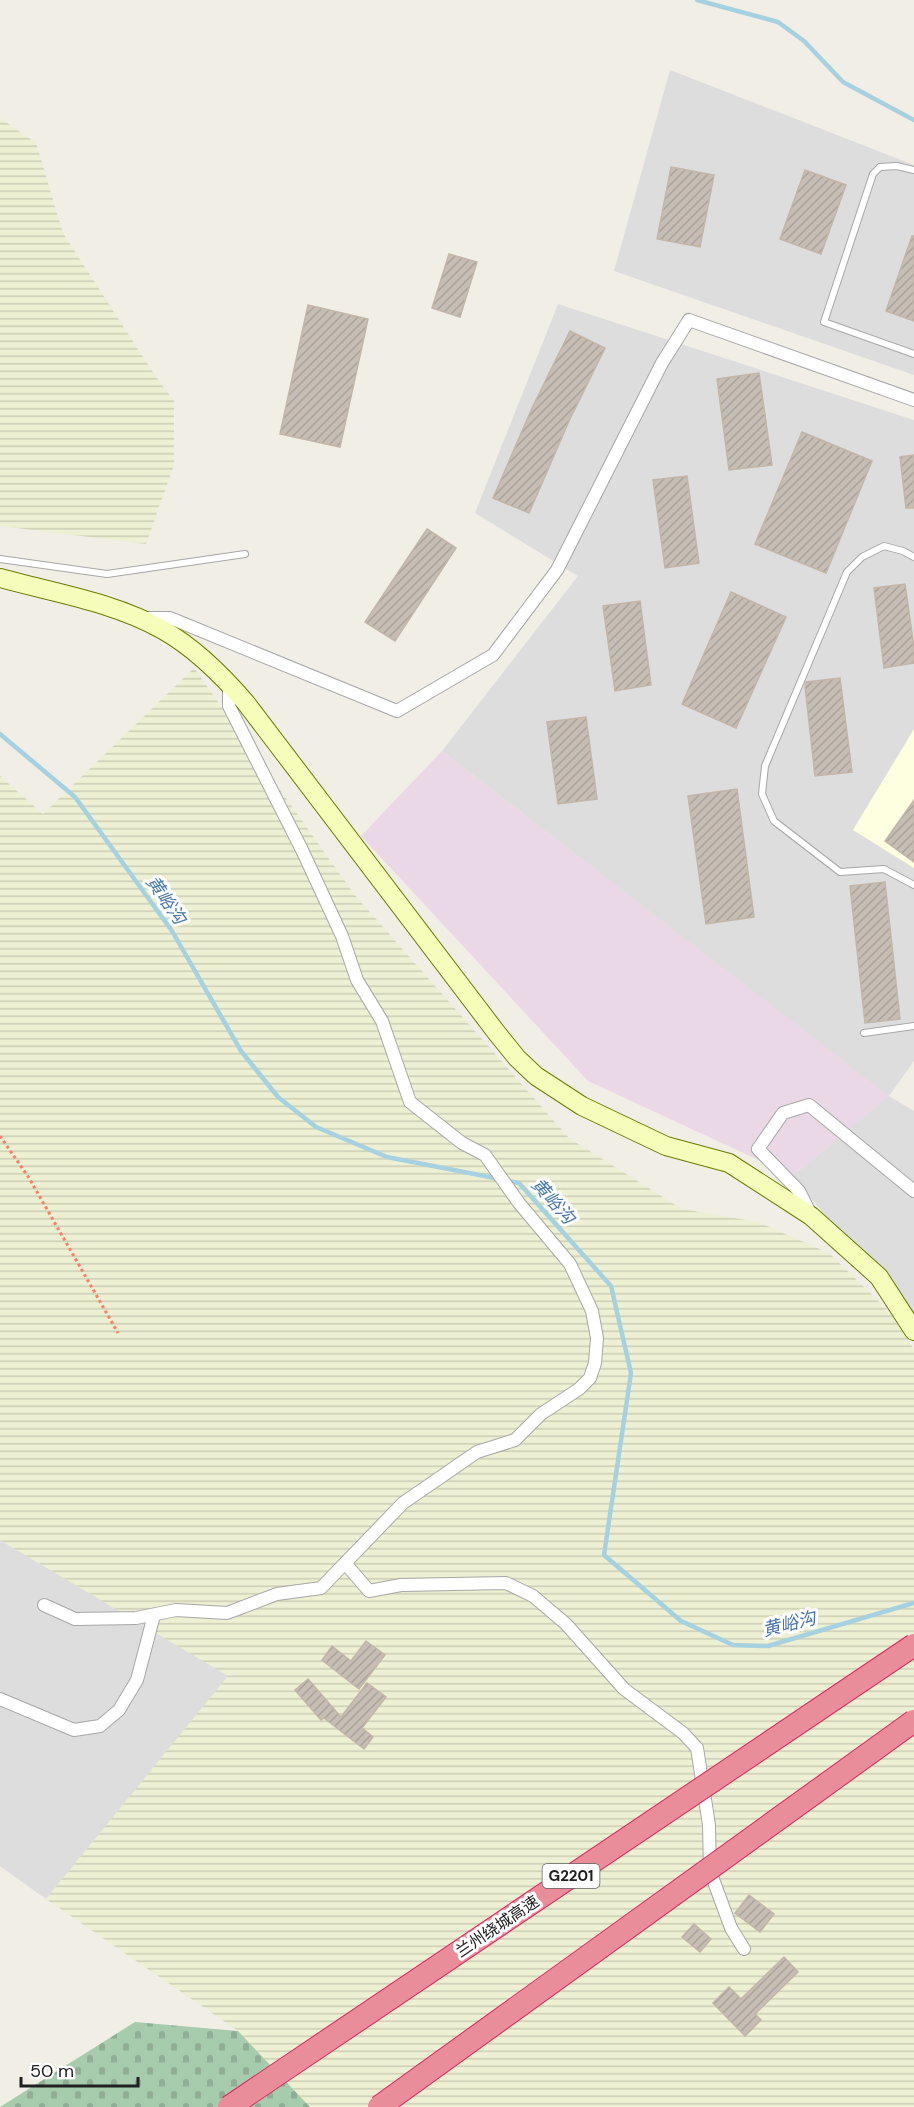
<svg xmlns="http://www.w3.org/2000/svg" width="914" height="2107" viewBox="0 0 914 2107" font-family="'DM Sans','Noto Sans SC',sans-serif">
  <style>
    .residential { fill: #dedddd }
    .industrial { fill: #ead8e6 }
    .education { fill: #feffe1 }
    .farmland { fill: url(#farmland-rules) }
    .cemetery { fill: url(#cemetery-stones) }
    .lines { fill: none; stroke-linecap: round; stroke-linejoin: round }
    .stream { stroke: #a6d1e0; stroke-width: 4.5 }
    .building { fill: url(#building-hatch); stroke: #c3b5a8; stroke-width: 1.5 }
    .service-casing { stroke: #a7a7a7; stroke-width: 8 }
    .minor-casing { stroke: #a7a7a7; stroke-width: 14 }
    .secondary-casing { stroke: #6c7d02; stroke-width: 20 }
    .path { stroke: #fe7e6b; stroke-width: 3; stroke-dasharray: 3 3; stroke-linecap: butt }
    .service { stroke: #fff; stroke-width: 6 }
    .minor { stroke: #fff; stroke-width: 12 }
    .secondary { stroke: #f6fcba; stroke-width: 18 }
    .motorway-bridge-casing { stroke: #e1225e; stroke-width: 24; stroke-linecap: butt }
    .motorway-bridge { stroke: #ea8d9b; stroke-width: 22 }
    .labels { text-anchor: middle; stroke-width: 6; stroke-linejoin: round; paint-order: stroke }
    .shield { fill: #fff; stroke: #636363; stroke-width: 1.5 }
    .shield-label { font-size: 15px; font-weight: bold; fill: #202020 }
    .street-label { font-size: 16px; fill: #202020; stroke: #fff }
    .water-label { font-size: 18px; font-style: italic; fill: #4676ac; stroke: #fff }
  </style>
  <defs>
    <pattern id="farmland-rules" width="6" height="5" patternUnits="userSpaceOnUse" patternTransform="scale(1.5)"><rect width="6" height="5" fill="#edf0d2"/><path d="M0 2.5h6" fill="none" stroke="#cbceb4"/></pattern>
    <pattern id="cemetery-stones" width="16" height="16" patternUnits="userSpaceOnUse" patternTransform="scale(1.5)"><rect width="16" height="16" fill="#a7cbad"/><path d="M2 7V4a2 2 0 0 1 4 0v3zM10 15v-3a2 2 0 0 1 4 0v3z" fill="#8fae95"/></pattern>
    <pattern id="building-hatch" width="6" height="6" patternUnits="userSpaceOnUse" patternTransform="scale(1.5)"><rect width="6" height="6" fill="#c6beb5"/><path d="M-1 1l2-2M0 6l6-6M5 7l2-2" fill="none" stroke="#aaa39b"/></pattern>
  </defs>
  <rect width="100%" height="100%" fill="#f1eee6"/>
  <g class="residential">
    <polygon points="670,70 914,165 914,375 614,271"/>
    <polygon points="558,304 914,420 914,1061 889,1096 914,1111 914,1326 793,1176 888,1096 442,751 578,576 475,513"/>
    <polygon points="0,1540 229,1676 46,1899 0,1866"/>
  </g>
  <polygon class="industrial" points="442,751 889,1096 793,1176 588,1081 361,836"/>
  <polygon class="education" points="914,729 914,868 853,830"/>
  <g class="farmland">
    <polygon points="0,118 36,143 63,233 154,374 174,401 174,465 146,544 0,526"/>
    <polygon points="194,668 354,894 569,1138 682,1209 758,1222 829,1253 895,1317 914,1350 914,2107 310,2107 238,2031 46,1899 228,1676 0,1540 0,776 43,814"/>
  </g>
  <polygon class="cemetery" points="135,2022 238,2031 310,2107 0,2107"/>
  <g class="lines">
    <g class="stream">
      <polyline points="697,0 778,22 804,41 843,82 914,120"/>
      <polyline points="0,734 75,797 172,931 241,1051 278,1097 316,1127 387,1157 500,1179"/>
      <polyline points="508,1181 519,1183 611,1286 631,1373 604,1555 681,1621 733,1645 768,1646 914,1603"/>
    </g>
  </g>
  <g class="building">
    <polygon points="671,167 714,175 700,247 657,239"/>
    <polygon points="805,170 846,185 821,254 780,239"/>
    <polygon points="912,236 914,236 914,321 886,311"/>
    <polygon points="449,254 477,262 460,317 432,308"/>
    <polygon points="308,305 368,319 340,447 280,434"/>
    <polygon points="570,331 605,348 569,421 529,513 493,498 533,406"/>
    <polygon points="759,373 772,465 729,470 717,379"/>
    <polygon points="802,432 872,461 826,573 755,544"/>
    <polygon points="914,455 914,508 906,508 900,457"/>
    <polygon points="687,476 699,563 665,568 653,480"/>
    <polygon points="427,529 456,548 395,641 365,622"/>
    <polygon points="905,584 914,647 914,663 884,668 874,588"/>
    <polygon points="731,592 786,617 736,728 682,704"/>
    <polygon points="640,601 651,685 615,691 603,606"/>
    <polygon points="840,678 852,772 815,776 805,686 806,682"/>
    <polygon points="586,717 597,799 558,804 547,722"/>
    <polygon points="737,789 754,917 706,924 688,796"/>
    <polygon points="914,800 914,862 885,841"/>
    <polygon points="885,882 900,1019 865,1023 850,886"/>
    <polygon points="366,1641 385,1655 359,1689 322,1660 332,1646 351,1661"/>
    <polygon points="308,1679 341,1717 367,1683 386,1697 362,1728 373,1737 364,1749 324,1718 321,1720 295,1690"/>
    <polygon points="749,1895 774,1914 760,1932 735,1913"/>
    <polygon points="694,1924 711,1939 700,1952 682,1937"/>
    <polygon points="784,1957 798,1972 755,2014 761,2020 745,2036 713,2003 729,1987 741,1999"/>
  </g>
  <g class="lines">
    <defs>
      <g id="service">
        <polyline points="914,170 897,166 880,167 873,174 824,322 914,354"/>
        <polyline points="914,557 903,551 884,546 862,557 847,572 765,766 762,794 774,821 840,872 884,869 914,885"/>
        <polyline points="0,559 107,574 245,554"/>
        <polyline points="864,1033 914,1026"/>
      </g>
      <g id="minor">
        <polyline points="145,618 170,618 397,711 493,655 557,570 662,363 689,320 914,400"/>
        <polyline points="811,1215 799,1191 758,1149 783,1113 809,1105 914,1191"/>
        <polyline points="345,1563 369,1591 401,1585 506,1583 533,1596 566,1624 624,1689 683,1733 697,1748 709,1825 710,1871 731,1928 744,1949"/>
        <polyline points="44,1605 75,1619 136,1618 176,1610 227,1613 277,1594 321,1588 403,1503 477,1452 515,1440 541,1414 579,1389 590,1378 595,1363 597,1338 592,1311 570,1264 519,1203 485,1155 462,1143 410,1102 382,1021 357,980 342,936 302,850 229,706 229,683"/>
        <polyline points="0,1699 74,1730 100,1726 119,1710 137,1680 154,1615"/>
      </g>
      <path id="secondary" d="M0,578C54,593 114,602 163,630C195,648 222,675 246,703L496,1032L517,1058L536,1076L582,1106L666,1146L729,1163L811,1216L879,1277L914,1331"/>
    </defs>
    <use href="#service" class="service-casing"/>
    <use href="#minor" class="minor-casing"/>
    <use href="#secondary" class="secondary-casing"/>
    <polyline class="path" points="0,1136 29,1178 118,1333"/>
    <use href="#service" class="service"/>
    <use href="#minor" class="minor"/>
    <use href="#secondary" class="secondary"/>
    <defs>
      <g id="motorway-bridge">
        <polyline points="229,2107 914,1645"/>
        <polyline points="379,2107 914,1721"/>
      </g>
    </defs>
    <use href="#motorway-bridge" class="motorway-bridge-casing"/>
    <use href="#motorway-bridge" class="motorway-bridge"/>
  </g>
  <g class="labels">
    <rect class="shield" x="542.5" y="1864" width="57" height="24" rx="4.5"/>
    <g class="shield-label">
      <text x="571" y="1881">G2201</text>
    </g>
    <g class="street-label">
      <text transform="translate(497 1926) rotate(-34)" y="6">兰州绕城高速</text>
    </g>
    <g class="water-label">
      <text transform="translate(166 900) rotate(55)" y="6">黄峪沟</text>
      <text transform="translate(553 1201) rotate(48)" y="6">黄峪沟</text>
      <text transform="translate(789 1624) rotate(-14)" y="6">黄峪沟</text>
    </g>
  </g>
  <path d="M21 2077v9h117v-9" fill="none" stroke="#202020" stroke-width="3"/>
  <text x="30" y="2077" font-size="18" fill="#202020" stroke="#ffffff" stroke-width="4.5" paint-order="stroke">50 m</text>
</svg>
